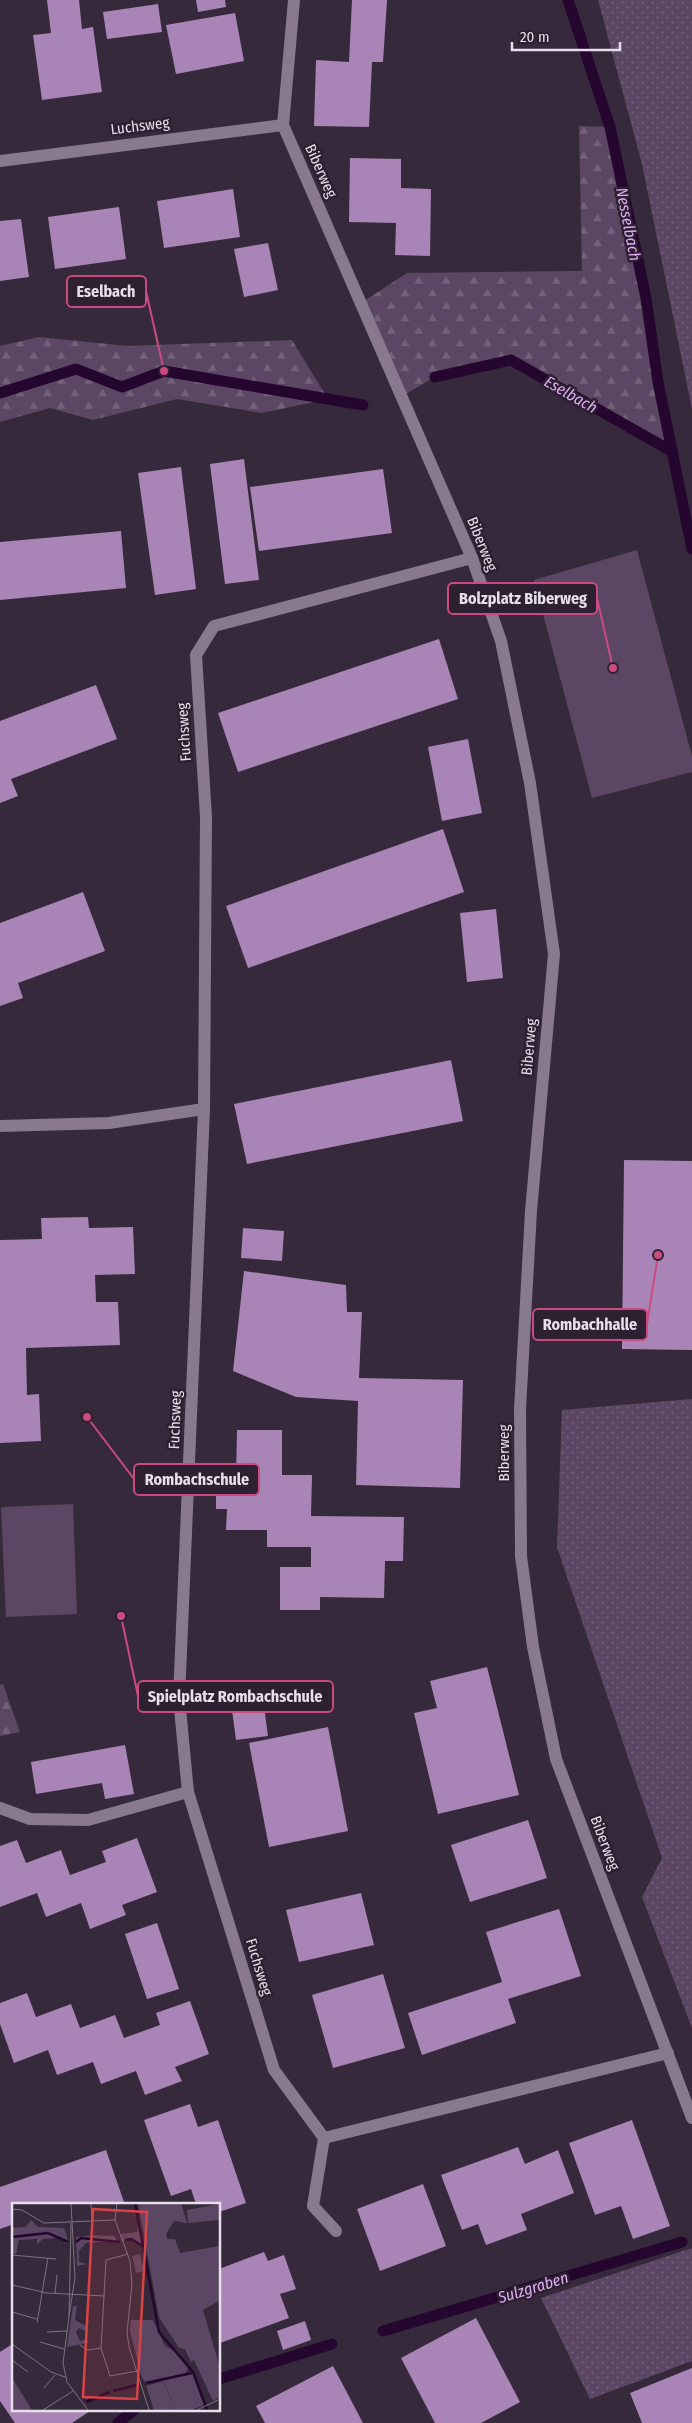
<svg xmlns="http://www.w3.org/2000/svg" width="692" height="2423" viewBox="0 0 692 2423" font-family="'Fira Sans Condensed',sans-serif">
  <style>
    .grass { fill: url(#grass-dots) }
    .forest { fill: url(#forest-firs) }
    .pitch { fill: #5b4763 }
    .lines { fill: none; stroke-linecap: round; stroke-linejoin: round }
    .stream { stroke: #24062f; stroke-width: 11 }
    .building { fill: #a885b6 }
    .minor { stroke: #88798e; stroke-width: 12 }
    .labels { text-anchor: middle; stroke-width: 5; stroke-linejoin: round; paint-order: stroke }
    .street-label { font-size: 15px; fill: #e7dfea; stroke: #2c2031 }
    .water-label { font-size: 16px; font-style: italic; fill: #e0adf4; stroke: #2c2031 }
    .inset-river { fill: none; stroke: #24062f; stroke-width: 2.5 }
    .inset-road { fill: none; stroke: #7d7281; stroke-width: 1 }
    .view { fill: #d94345; fill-opacity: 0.15; stroke: #d94345; stroke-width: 2.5 }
    .inset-edge { fill: none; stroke: #e7dfea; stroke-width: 2.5 }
    .leader { fill: none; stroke: #cb4a7f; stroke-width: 2 }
    .callout-dot { fill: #cb4a7f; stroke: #2c2031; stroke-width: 2 }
    .callout { fill: #2c2031; stroke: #cb4a7f; stroke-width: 2 }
    .callout-label { font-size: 16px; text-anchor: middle; font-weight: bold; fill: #e7dfea }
  </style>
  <defs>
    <pattern id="grass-dots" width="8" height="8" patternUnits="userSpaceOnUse" patternTransform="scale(1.25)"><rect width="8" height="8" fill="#5b4763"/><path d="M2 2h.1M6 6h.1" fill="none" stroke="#73617a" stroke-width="1.8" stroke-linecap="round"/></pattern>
    <pattern id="forest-firs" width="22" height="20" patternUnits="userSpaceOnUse" patternTransform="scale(1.25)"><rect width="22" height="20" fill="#5b4763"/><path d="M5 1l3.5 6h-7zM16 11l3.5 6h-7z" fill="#73617a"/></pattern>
  </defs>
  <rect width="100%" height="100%" fill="#36293b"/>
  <g class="grass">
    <polygon points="598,0 692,0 692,409 642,164"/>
    <polygon points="692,1399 692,2028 642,1897 662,1858 557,1547 562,1410"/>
    <polygon points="692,2248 692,2361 590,2399 541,2298"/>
  </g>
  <g class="forest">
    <polygon points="579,126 610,127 646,298 658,382 673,452 511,360 435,377 402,396 361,303 407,273 582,271"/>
    <polygon points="39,337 128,346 292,340 328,399 262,413 177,399 93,420 50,408 0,422 0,346"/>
    <polygon points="3,1684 20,1732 0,1736 0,1685"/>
  </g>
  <g class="pitch">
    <polygon points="637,550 692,756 692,772 592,798 534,580"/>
    <polygon points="73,1504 77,1614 6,1617 1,1507"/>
  </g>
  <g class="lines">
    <g class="stream">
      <polyline points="568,0 610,127 646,298 658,382 692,549"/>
      <polyline points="435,377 511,360 673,452"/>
      <polyline points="0,393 76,369 122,387 164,371 363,405"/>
      <polyline points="383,2331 682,2242"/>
      <polyline points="219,2379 332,2344"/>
      <polyline points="118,2423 135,2409"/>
    </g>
  </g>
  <g class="building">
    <polygon points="47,0 79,0 82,29 93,27 102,92 42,100 33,35 51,33"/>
    <polygon points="196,0 225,0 226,7 198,12"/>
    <polygon points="352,0 387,0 383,62 372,62 369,127 314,126 316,60 349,62"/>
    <polygon points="158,4 162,32 107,39 103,12"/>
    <polygon points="235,13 244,61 176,74 166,25"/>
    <polygon points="350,158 401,159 401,188 431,189 430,256 395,255 396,223 349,222"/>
    <polygon points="233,189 240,237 164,248 157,201"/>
    <polygon points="119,207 126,259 55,269 48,217"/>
    <polygon points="21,219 29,277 0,281 0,221"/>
    <polygon points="268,243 278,290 244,297 234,249"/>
    <polygon points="244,459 259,580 225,584 210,464"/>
    <polygon points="181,467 196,589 155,595 138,473"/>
    <polygon points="383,469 392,533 259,551 250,487"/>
    <polygon points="121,531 126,588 0,600 0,542"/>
    <polygon points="439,639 458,699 238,772 218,713"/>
    <polygon points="96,685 117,739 11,779 18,796 0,803 0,721"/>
    <polygon points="468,739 482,813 442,821 428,747"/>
    <polygon points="443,829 464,892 248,968 226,906"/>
    <polygon points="83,892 105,951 18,983 23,998 0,1006 0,923"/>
    <polygon points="496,909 503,978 467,982 460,913"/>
    <polygon points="451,1060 463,1121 247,1164 234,1104"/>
    <polygon points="624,1160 692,1161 692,1350 622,1349"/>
    <polygon points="88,1217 89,1228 133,1227 135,1274 95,1275 96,1302 118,1302 120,1345 26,1348 27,1395 39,1394 41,1441 0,1443 0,1240 42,1239 41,1218"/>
    <polygon points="243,1228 284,1231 282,1261 241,1258"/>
    <polygon points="244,1271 346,1285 347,1312 362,1312 359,1378 463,1380 460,1488 356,1485 358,1401 296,1397 233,1371"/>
    <polygon points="237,1430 282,1430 282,1475 312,1475 311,1516 404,1517 403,1561 385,1561 384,1598 320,1597 320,1610 280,1610 280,1567 311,1567 311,1547 267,1547 267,1530 226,1530 227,1509 216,1509 216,1479 236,1479"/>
    <polygon points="487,1667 519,1795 438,1814 414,1713 437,1708 430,1681"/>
    <polygon points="264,1706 268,1736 236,1740 232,1710"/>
    <polygon points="328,1727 348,1831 269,1847 249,1743"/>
    <polygon points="125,1745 134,1794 105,1799 102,1783 36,1794 31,1762"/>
    <polygon points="528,1820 547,1878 470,1902 451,1845"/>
    <polygon points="137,1838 157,1892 122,1905 126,1915 90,1929 81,1903 46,1917 37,1893 0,1907 0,1846 17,1840 26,1863 61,1850 70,1875 106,1862 102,1851"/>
    <polygon points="361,1893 374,1945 299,1962 286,1910"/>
    <polygon points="559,1909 581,1976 508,1999 516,2023 422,2055 408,2013 502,1982 486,1932"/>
    <polygon points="157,1923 179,1989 147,1999 125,1934"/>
    <polygon points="383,1974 405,2048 333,2068 312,1995"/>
    <polygon points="27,1993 36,2017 71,2004 80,2028 115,2015 124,2038 160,2025 156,2013 190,2001 209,2054 175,2067 182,2081 145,2095 136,2071 101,2084 93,2062 57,2075 48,2050 14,2063 0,2024 0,2003"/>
    <polygon points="190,2104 198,2127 218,2120 246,2203 219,2212 219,2204 196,2204 191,2189 171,2196 144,2120"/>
    <polygon points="632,2120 670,2226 633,2239 621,2206 595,2215 569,2143"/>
    <polygon points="518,2147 525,2164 558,2150 574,2193 521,2214 527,2230 486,2245 478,2224 462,2230 441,2175"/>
    <polygon points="106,2150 124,2202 119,2204 14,2204 14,2224 0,2229 0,2187"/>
    <polygon points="423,2184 446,2246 380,2271 357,2209"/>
    <polygon points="264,2252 268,2261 284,2255 296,2289 280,2294 289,2318 220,2343 219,2269"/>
    <polygon points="476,2318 520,2402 481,2423 435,2423 401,2358"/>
    <polygon points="305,2321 311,2340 283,2350 277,2331"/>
    <polygon points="14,2343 14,2409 93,2409 72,2423 15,2423 0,2401 0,2352"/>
    <polygon points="333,2366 363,2423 265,2423 256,2406"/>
    <polygon points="692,2368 692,2423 642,2423 630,2393"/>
  </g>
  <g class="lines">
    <g class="minor">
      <polyline points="294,0 283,125 472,558 501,641 530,783 554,954 531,1211 520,1409 521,1556 533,1647 556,1759 692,2118"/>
      <polyline points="0,161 283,125"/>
      <polyline points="472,558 214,626 196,655 206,817 204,1109 179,1698 188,1792 274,2070 324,2138 668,2053"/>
      <polyline points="0,1126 109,1123 204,1109"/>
      <polyline points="0,1808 30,1819 88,1820 188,1792"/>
      <polyline points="324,2138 313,2206 336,2231"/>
    </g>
  </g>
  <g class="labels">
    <g class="street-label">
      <text transform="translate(140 126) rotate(-7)" y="5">Luchsweg</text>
      <text transform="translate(321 171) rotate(66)" y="5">Biberweg</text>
      <text transform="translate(482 544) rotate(68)" y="5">Biberweg</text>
      <text transform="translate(184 732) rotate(-94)" y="5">Fuchsweg</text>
      <text transform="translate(529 1047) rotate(-85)" y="5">Biberweg</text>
      <text transform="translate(175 1420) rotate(-88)" y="5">Fuchsweg</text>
      <text transform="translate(504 1453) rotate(-90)" y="5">Biberweg</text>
      <text transform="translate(605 1843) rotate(69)" y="5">Biberweg</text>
      <text transform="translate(259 1967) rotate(73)" y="5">Fuchsweg</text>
    </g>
    <g class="water-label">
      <text transform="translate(629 224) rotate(79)" y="6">Nesselbach</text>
      <text transform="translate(571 394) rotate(30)" y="6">Eselbach</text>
      <text transform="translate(533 2287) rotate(-17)" y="6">Sulzgraben</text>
    </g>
  </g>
  <g transform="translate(12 2203)">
    <rect width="208" height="208" fill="#36293b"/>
    <path d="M126,0H169L175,20L162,18L154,31L155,36H163L168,50L207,43V98L191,107L207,161V194L201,198L182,157L179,159L173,146L167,145L147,114ZM207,1V17L176,20L175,7ZM19,17L26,24L52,25L56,37L44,27L0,33V25L14,24ZM119,117H141L153,143L161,147L176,165L174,170L133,179L130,175L118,128ZM0,175L20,207H0ZM151,178L164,207H142L134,183Z" fill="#5b4763"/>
    <path d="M126,18H128L132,44L119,36L111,38L108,31L125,29ZM44,27L56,37L55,41L45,35L31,36L25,41V36L7,37L4,51H0V33ZM83,32L103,33L105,38L74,40L67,48V59L75,61L65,63L64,34ZM61,103H65L63,117L74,123L73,128L67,125L64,129L68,138L75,136L76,140L55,144Z" fill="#5b4763"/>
    <path d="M181,170L192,202L180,207H164L151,177Z" fill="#5b4763"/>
    <path d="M128,51L132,68L124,70L120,53Z" fill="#5b4763"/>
    <path class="inset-river" d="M123,0L147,129L181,169L195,207M0,34L36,30L56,39M113,37L119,36L131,43M64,39L69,35L108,39M134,180L180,170M101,188L125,182M74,199L98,189"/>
    <path class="inset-road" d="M79,0L80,18M105,0L103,17L118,58L120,81L115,129L117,144L137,207M0,6L10,7L32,20L103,17M59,20L57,114L51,160L55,179L76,207M116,51L94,57L89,145L98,173L125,168M0,52L44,56M0,82L35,90L93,93M43,91L45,72M0,109L25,116M57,113L63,75L59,0M25,120L36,55M35,129L55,128M28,139L52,146M0,141L39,169L53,174M68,142L76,147L89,145M0,157L16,169M32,185L43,172M31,207L61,188M185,207L208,196"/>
    <path class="view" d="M81,6L135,9L125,196L71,194Z"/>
    <rect width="208" height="208" class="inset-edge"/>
  </g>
  <path class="leader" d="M164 371L146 291M613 668L597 598M658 1255L647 1324M87 1417L134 1479M121 1616L138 1696"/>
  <g class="callout-dot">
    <circle cx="164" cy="371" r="5"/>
    <circle cx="613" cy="668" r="5"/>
    <circle cx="658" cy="1255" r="5"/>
    <circle cx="87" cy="1417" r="5"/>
    <circle cx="121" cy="1616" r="5"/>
  </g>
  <g class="callout">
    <rect x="67" y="276" width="79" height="31" rx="5"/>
    <rect x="448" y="583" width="149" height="31" rx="5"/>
    <rect x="533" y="1309" width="114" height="31" rx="5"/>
    <rect x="134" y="1464" width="125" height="31" rx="5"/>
    <rect x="138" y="1681" width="195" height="31" rx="5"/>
  </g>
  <g class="callout-label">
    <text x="106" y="297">Eselbach</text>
    <text x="523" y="604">Bolzplatz Biberweg</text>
    <text x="590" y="1330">Rombachhalle</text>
    <text x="197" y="1485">Rombachschule</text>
    <text x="235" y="1702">Spielplatz Rombachschule</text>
  </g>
  <path d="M512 42v8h108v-8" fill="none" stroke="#e7dfea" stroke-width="2.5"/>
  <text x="520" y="42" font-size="15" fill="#e7dfea" stroke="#2c2031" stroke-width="4" paint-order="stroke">20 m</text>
</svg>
